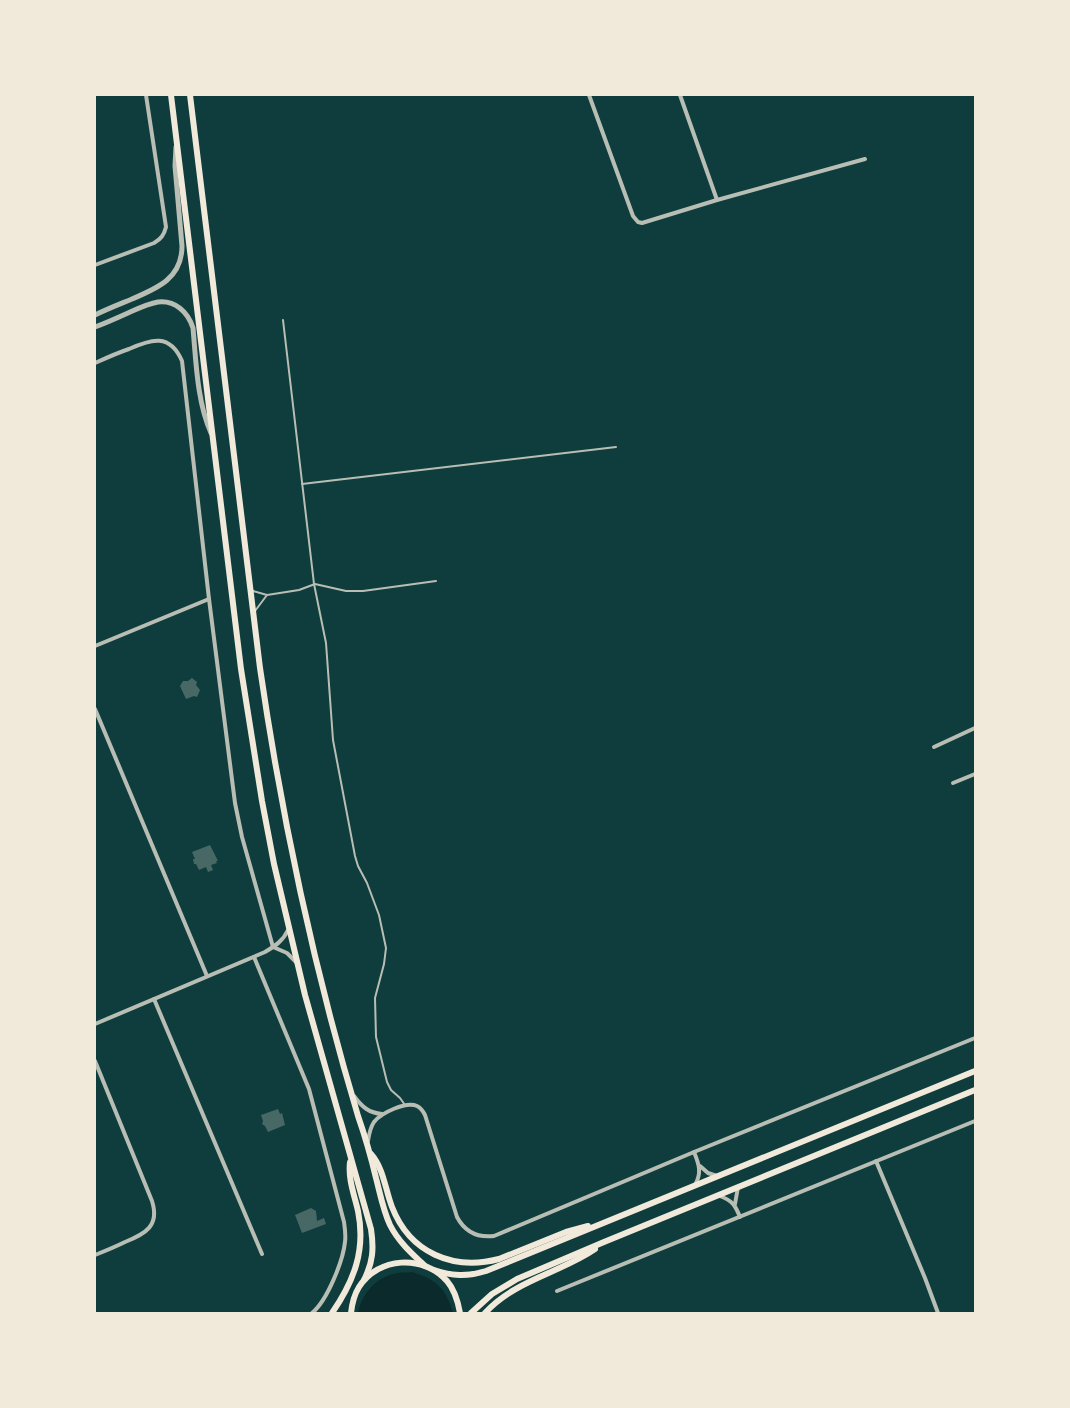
<svg xmlns="http://www.w3.org/2000/svg" width="1070" height="1408" viewBox="0 0 1070 1408" font-family="Cabin,sans-serif">
  <style>
    .water { fill: #0a2a2b }
    .building { fill: #486865 }
    .lines { fill: none; stroke-linecap: round; stroke-linejoin: round }
    .service { stroke: #b8beb3; stroke-width: 2 }
    .minor { stroke: #b8beb3; stroke-width: 4 }
    .tertiary { stroke: #b8beb3; stroke-width: 5 }
    .primary { stroke: #f1e9da; stroke-width: 6 }
  </style>
  <rect width="100%" height="100%" fill="#0f3d3e"/>
  <path class="water" d="M412,1272C437,1280 446,1288 453,1313H358C362,1293 376,1277 397,1273C402,1272 407,1273 412,1272Z"/>
  <g class="building">
    <polygon points="192,678 197,682 196,685 200,690 197,697 194,696 186,699 180,686 183,681 188,681"/>
    <polygon points="210,845 218,861 216,861 217,863 211,865 213,870 208,872 206,867 199,870 196,864 194,864 193,859 195,859 192,852"/>
    <polygon points="278,1109 280,1114 282,1113 285,1125 268,1132 265,1126 262,1124 263,1121 261,1115"/>
    <polygon points="311,1208 316,1211 317,1221 324,1218 326,1224 302,1233 295,1215"/>
  </g>
  <g class="lines">
    <g class="service">
      <polyline points="283,320 314,584 326,643 333,740 355,856 358,866 367,883 379,915 386,948 384,964 375,998 376,1037 387,1082 391,1090 400,1098 405,1105"/>
      <polyline points="302,484 616,447"/>
      <polyline points="253,591 267,595 299,590 315,584 346,591 363,591 436,581"/>
      <polyline points="255,611 267,595"/>
    </g>
    <g class="minor">
      <polyline points="589,95 633,216 638,222 642,223 717,200 865,159"/>
      <polyline points="680,95 717,200"/>
      <path d="M95,265L154,243C161,239 164,235 166,227L146,95"/>
      <path d="M95,363C106,358 117,353 129,349C151,339 170,333 182,361L209,599L235,803L242,837L273,947"/>
      <polyline points="95,646 209,599"/>
      <polyline points="95,709 207,976"/>
      <polyline points="934,747 975,728"/>
      <polyline points="953,783 975,774"/>
      <polyline points="273,947 287,953 296,962"/>
      <path d="M254,957L309,1089L344,1222C345,1229 346,1235 345,1242C343,1261 327,1301 312,1313"/>
      <polyline points="154,999 262,1254"/>
      <path d="M95,1024L265,952C275,946 283,941 288,930"/>
      <path d="M95,1061L152,1201C160,1226 145,1234 125,1242C115,1247 105,1251 95,1255"/>
      <path d="M354,1096C362,1107 369,1113 382,1114"/>
      <path d="M368,1141C369,1134 370,1128 374,1122C381,1113 406,1101 417,1106C421,1108 423,1111 425,1115L457,1217C465,1232 477,1238 494,1236L694,1152L975,1038"/>
      <path d="M694,1152C699,1164 702,1173 695,1185"/>
      <polyline points="876,1161 925,1278 938,1313"/>
      <polyline points="700,1166 708,1173 717,1176"/>
      <path d="M720,1196C733,1201 735,1205 740,1217"/>
      <polyline points="735,1204 738,1187"/>
      <polyline points="557,1291 975,1121"/>
    </g>
    <g class="tertiary">
      <path d="M95,315C107,309 120,304 132,299C158,288 182,278 182,246L175,166L176,147"/>
      <path d="M95,327C106,323 117,318 128,313C137,309 147,304 158,302C175,300 188,312 193,328C196,361 197,402 211,433"/>
    </g>
    <g class="primary">
      <path d="M171,95L241,669L262,801L274,864L305,995L371,1229C374,1249 373,1262 364,1280"/>
      <path d="M190,95L260,668C282,819 314,969 358,1116C365,1136 371,1157 376,1178C380,1193 383,1210 390,1225C398,1241 411,1253 424,1265"/>
      <path d="M371,1154C384,1169 385,1189 392,1207C410,1253 453,1271 499,1259L566,1232L588,1226"/>
      <path d="M434,1270C452,1276 467,1277 486,1271L975,1071"/>
      <path d="M332,1313C354,1281 366,1250 358,1211C354,1194 348,1179 350,1162"/>
      <path d="M351,1313C352,1304 354,1295 359,1287C378,1257 423,1254 447,1281C455,1290 458,1302 460,1313"/>
      <polyline points="471,1313 492,1294 517,1279 604,1242 975,1090"/>
      <path d="M485,1313C515,1280 560,1273 595,1249"/>
    </g>
  </g>
  <rect width="1070" height="1408" fill="none" stroke="#f1e9da" stroke-width="192"/>
</svg>
